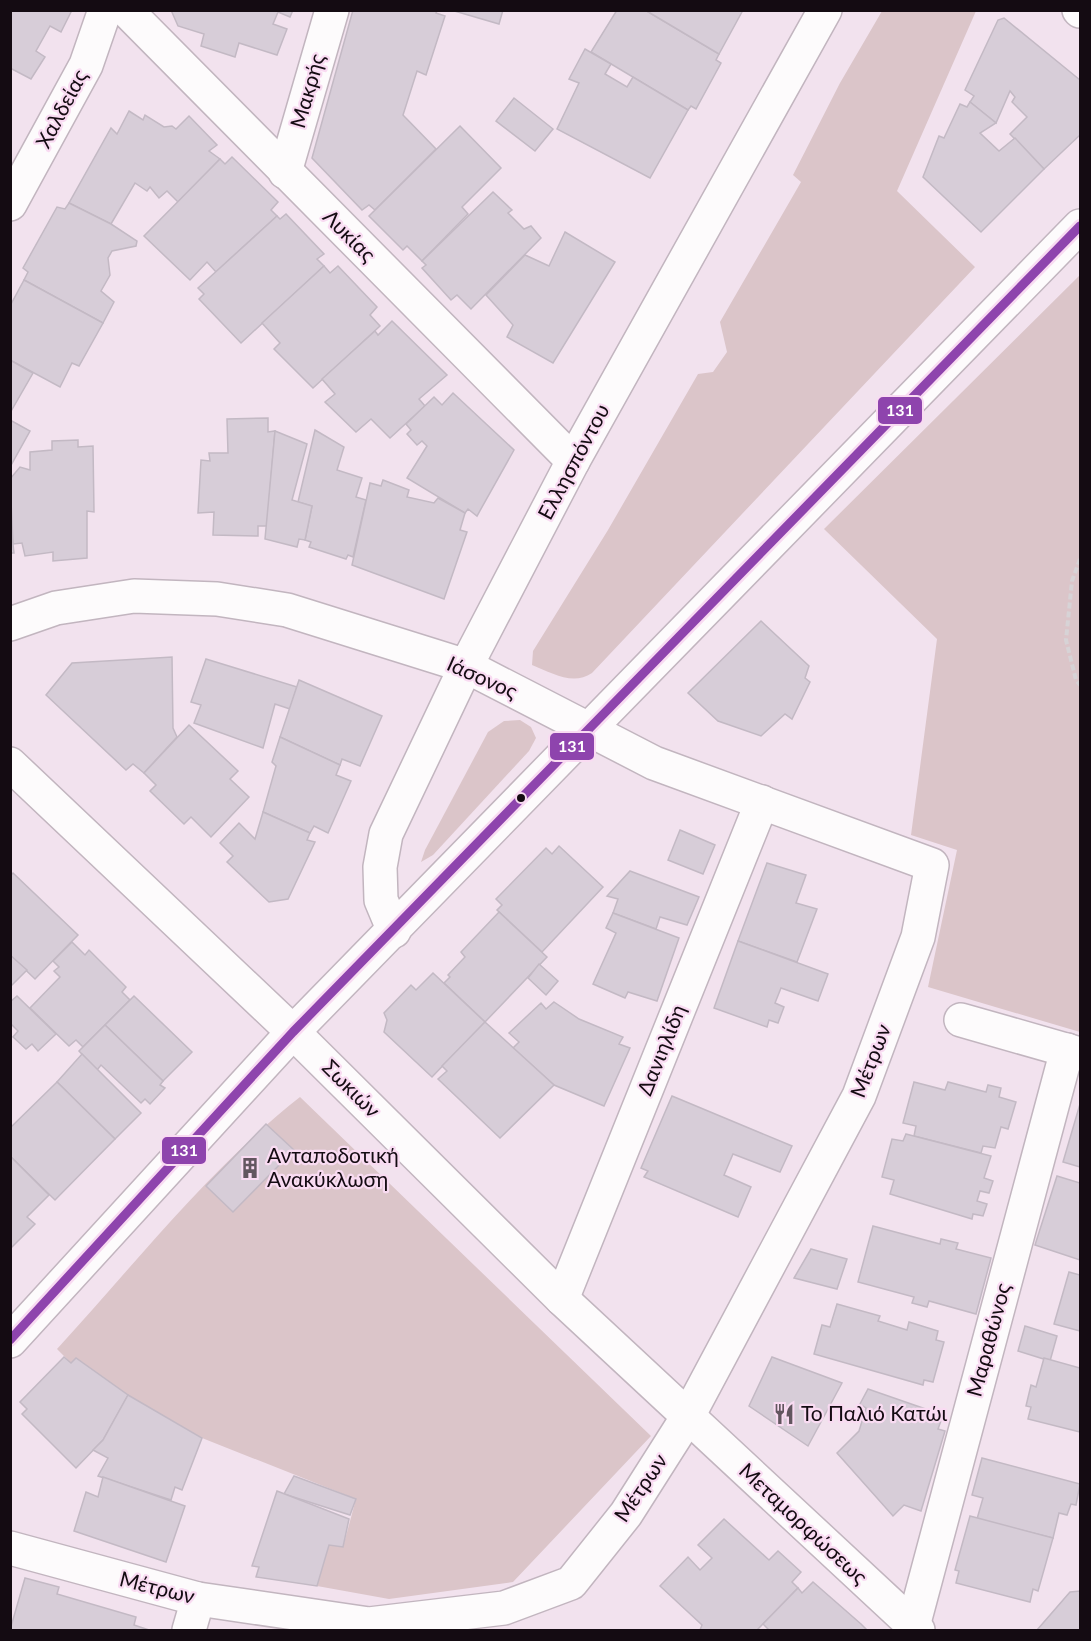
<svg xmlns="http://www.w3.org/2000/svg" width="1091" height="1641" viewBox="0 0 1091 1641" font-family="Lato,sans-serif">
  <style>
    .green { fill: #dbc5c9 }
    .building { fill: #d7cdd8; stroke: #c3b9c4; stroke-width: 1.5 }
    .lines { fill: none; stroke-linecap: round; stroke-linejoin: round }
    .street-casing { stroke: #c2b5bf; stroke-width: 36 }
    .secondary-casing { stroke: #c2b5bf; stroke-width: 36 }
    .path { stroke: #d7d3d6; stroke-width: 4; stroke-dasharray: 6 3; stroke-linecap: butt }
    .street { stroke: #fdfbfc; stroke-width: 33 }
    .secondary { stroke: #fdfbfc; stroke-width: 33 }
    .bus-1-casing { stroke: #f9dbf2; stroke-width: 14 }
    .bus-1 { stroke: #8e44ad; stroke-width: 9 }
    .bus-dot { fill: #140b12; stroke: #f9dbf2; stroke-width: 2 }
    .labels { text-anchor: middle; stroke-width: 4.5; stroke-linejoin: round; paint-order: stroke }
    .street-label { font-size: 21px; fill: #140b12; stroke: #f9dbf2 }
    .poi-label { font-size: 21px; fill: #140b12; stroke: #f9dbf2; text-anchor: start }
    .line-badge { stroke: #f9dbf2; stroke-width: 2 }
    .badge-label { font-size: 16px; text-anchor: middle; font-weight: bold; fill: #fff }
  </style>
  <rect width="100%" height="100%" fill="#f2e2ee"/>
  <g class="green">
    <path d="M882,11H976L897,191L975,267L592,673C573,686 552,673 532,665L533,651L608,530L698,374L713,372L727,352L720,322L801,182L793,175L840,83Z"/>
    <polygon points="1080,275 1080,1032 928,987 957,850 911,835 937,639 824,529"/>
    <polygon points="520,720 531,727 536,738 529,751 433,855 421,862 425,850 488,732 504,721"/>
    <path d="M300,1097L651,1436L513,1582L389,1599L317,1586L329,1545L343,1547L356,1499L202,1438L128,1395L76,1358L71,1363L57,1349C133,1266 212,1166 300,1097Z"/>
  </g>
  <g class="building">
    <polygon points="10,10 72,10 61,32 50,26 36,51 45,57 31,79 10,68"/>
    <polygon points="171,10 293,10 290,17 278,12 273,24 287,29 277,55 239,43 235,57 201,46 204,34 178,26"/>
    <polygon points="353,10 437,10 436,13 445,16 426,75 417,71 403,115 436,149 375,210 369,205 362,210 312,158"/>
    <polygon points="451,10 503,10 499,24"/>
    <polygon points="617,10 645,10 719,54 716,60 721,63 696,109 691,106 688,110 591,52"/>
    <polygon points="645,10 743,10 719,54"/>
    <polygon points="1004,18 1080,80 1080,135 1044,169 1010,134 1027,117 1012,102 1015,97 1010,91 996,123 970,102 974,96 965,90 998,20"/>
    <polygon points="585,49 611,64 605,74 627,87 633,77 688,110 650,178 557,129 579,83 569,79"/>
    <polygon points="514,98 553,129 535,151 496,121"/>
    <polygon points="970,102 996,123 980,133 999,151 1015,138 1044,169 981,232 923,177 939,136 944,138 960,104 967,107"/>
    <polygon points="129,111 143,120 145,115 164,127 172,126 176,129 189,116 217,145 209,151 220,159 178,202 167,191 159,198 150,187 147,191 135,183 111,224 69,203 111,128 117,134"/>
    <polygon points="460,126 501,168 462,207 468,214 422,261 407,246 403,250 369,216"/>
    <polygon points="232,157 278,202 271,210 277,216 216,272 207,262 190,280 144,236 220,159 225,164"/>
    <polygon points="493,192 512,210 508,213 524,229 531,226 541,238 471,309 457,295 451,300 422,268 426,265 422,261"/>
    <polygon points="69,203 111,224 137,241 136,246 112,251 108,258 110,275 101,291 114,302 103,323 24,280 28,272 23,268 57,207 65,209"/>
    <polygon points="286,214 324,254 317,259 324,266 241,343 199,299 204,294 198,288 277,216 280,219"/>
    <polygon points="565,232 615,262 553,363 507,337 513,325 486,295 525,255 549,266"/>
    <polygon points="324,266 330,273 338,266 377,307 370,315 380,326 313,388 274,349 280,343 262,323"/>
    <polygon points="24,280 103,323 79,366 72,363 60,387 10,360 10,306"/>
    <polygon points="392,321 447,375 419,399 425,406 390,438 371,419 356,432 325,402 335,394 322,379 375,331 378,335"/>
    <polygon points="10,360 33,373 10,413"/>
    <polygon points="453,393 514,450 477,516 468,509 465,513 407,478 427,446 422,441 417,445 407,434 411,430 406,424 434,397 442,405"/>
    <polygon points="268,418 268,432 275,431 267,526 258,526 258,536 213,535 214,512 198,513 201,460 210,461 209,453 228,453 227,419"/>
    <polygon points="10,420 30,431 10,467"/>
    <polygon points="315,430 344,447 337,470 362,478 356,497 366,500 353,557 348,555 346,559 309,547 311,542 305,540 312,506 298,502"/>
    <polygon points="275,431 307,444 292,500 312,506 305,540 299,539 297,547 265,539"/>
    <polygon points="78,440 78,447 93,446 94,512 87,511 87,558 53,561 53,552 25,556 22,543 13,544 10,479 20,467 30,470 30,452 52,450 52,441"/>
    <polygon points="383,480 409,490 407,497 434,503 438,498 465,513 460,530 467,532 444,599 352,565 370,483 381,486"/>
    <polygon points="10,519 14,553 10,553"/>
    <polygon points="761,621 809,666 805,678 810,682 792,719 785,714 761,736 718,721 688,693"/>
    <polygon points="172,657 173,728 177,737 144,773 133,764 126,770 46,695 72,663"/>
    <polygon points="206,659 297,687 290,709 275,704 263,748 194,723 201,705 191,702"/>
    <polygon points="299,680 382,716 360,766 342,759 340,765 280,737"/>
    <polygon points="189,725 238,771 230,779 249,797 211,837 191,817 184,824 150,791 156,785 144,773"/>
    <polygon points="280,737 340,765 336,775 351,781 328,833 314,826 310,833 263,812 276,766 272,762"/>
    <polygon points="263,812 310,833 307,840 315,842 288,899 269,902 227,862 233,856 220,843 239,823 255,839"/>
    <polygon points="680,830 715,845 703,874 668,860"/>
    <polygon points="559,846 603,887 542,952 497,910 502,905 496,899 546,848 552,854"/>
    <polygon points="767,863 806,875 796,903 817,909 797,962 738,941"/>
    <polygon points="630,871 699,897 687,925 660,917 656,929 613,913 618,899 607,896"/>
    <polygon points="13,873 78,935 35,979 10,955 10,876"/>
    <polygon points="499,912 547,957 485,1022 444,983 450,977 448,975 465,957 461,952"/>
    <polygon points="613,913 679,938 657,1001 628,992 625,998 593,984 616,933 606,928"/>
    <polygon points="738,941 828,974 818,1001 781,988 775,1003 784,1007 778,1023 769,1020 767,1027 714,1008"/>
    <polygon points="72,942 85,955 89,950 126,987 122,992 130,1000 83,1047 76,1040 69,1046 30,1008 60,977 54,971 59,967 53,961"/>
    <polygon points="10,955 27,970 10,987"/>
    <polygon points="539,964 558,981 546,995 528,978"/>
    <polygon points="433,973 485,1022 432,1077 384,1032 387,1020 384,1013 411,985 416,990"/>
    <polygon points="17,996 56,1034 38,1051 32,1044 26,1049 13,1037 18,1031 10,1023 10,1002"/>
    <polygon points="134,996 192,1052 163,1081 105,1025"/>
    <polygon points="554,1002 579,1019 623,1037 619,1044 630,1048 604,1106 554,1085 513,1048 519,1042 509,1033 541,1003 546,1009"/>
    <polygon points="485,1022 554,1085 500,1138 438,1079 447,1071 442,1066"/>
    <polygon points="105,1025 163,1081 160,1085 165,1088 150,1104 145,1099 141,1103 101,1065 97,1070 79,1051"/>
    <polygon points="82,1054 141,1113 115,1139 57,1082"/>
    <polygon points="57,1082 115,1139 55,1200 10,1156 10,1128"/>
    <polygon points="914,1082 945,1090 948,1082 986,1092 988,1085 1001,1088 999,1097 1016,1102 1008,1129 1001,1127 995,1148 983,1146 981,1153 914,1136 916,1126 903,1123"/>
    <polygon points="672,1096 792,1146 780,1172 733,1154 724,1175 751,1187 738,1217 644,1177 648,1171 641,1168"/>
    <polygon points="1080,1104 1080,1167 1063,1162"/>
    <polygon points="266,1124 294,1150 233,1212 206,1186"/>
    <polygon points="906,1134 991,1156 984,1178 993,1181 989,1193 980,1191 977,1201 987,1204 983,1216 973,1214 972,1219 890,1194 894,1180 882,1177 892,1139 903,1141"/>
    <polygon points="10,1156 49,1195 27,1217 35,1224 10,1249"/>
    <polygon points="1057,1176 1080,1183 1080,1260 1035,1245"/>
    <polygon points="873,1226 940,1244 941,1239 958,1243 956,1249 991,1258 976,1314 929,1301 927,1307 912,1303 914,1297 858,1282"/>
    <polygon points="811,1249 847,1259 837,1289 794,1278"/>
    <polygon points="1069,1272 1080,1275 1080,1331 1054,1324"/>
    <polygon points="837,1304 880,1316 878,1321 907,1330 909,1322 938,1331 936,1340 944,1342 933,1382 924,1380 923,1385 814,1354 822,1325 830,1327"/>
    <polygon points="1025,1326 1057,1336 1050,1361 1018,1351"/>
    <polygon points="64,1357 71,1363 76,1358 128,1395 103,1440 76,1468 22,1414 27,1409 20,1402"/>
    <polygon points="772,1357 842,1383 808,1446 749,1406"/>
    <polygon points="1044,1358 1080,1368 1080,1432 1028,1419 1031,1407 1026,1406 1031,1385 1036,1387"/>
    <polygon points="868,1389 943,1415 938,1429 945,1431 921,1511 904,1505 893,1516 837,1453 859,1431 866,1408 860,1404"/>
    <polygon points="128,1395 202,1438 182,1490 175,1487 171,1500 98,1476 108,1458 93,1450 103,1440"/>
    <polygon points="982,1458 1080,1484 1076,1505 1071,1504 1067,1515 1059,1513 1053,1538 977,1519 983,1498 972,1495"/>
    <polygon points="294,1476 356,1499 350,1515 284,1494"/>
    <polygon points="103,1477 185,1506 166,1562 74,1531 86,1492 98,1497"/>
    <polygon points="277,1491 349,1519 343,1547 329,1545 317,1586 256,1577 259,1567 252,1566"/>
    <polygon points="970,1516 1053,1538 1038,1591 1033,1589 1030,1602 956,1583 959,1571 955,1570"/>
    <polygon points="724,1519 769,1560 778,1551 801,1572 792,1582 798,1588 757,1630 700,1630 702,1625 660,1586 688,1557 700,1570 712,1558 698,1545"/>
    <polygon points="25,1578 59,1587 57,1594 136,1617 134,1625 149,1630 10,1630"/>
    <polygon points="813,1582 861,1624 867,1630 769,1630 763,1624 798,1588 802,1593"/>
    <polygon points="1080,1591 1080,1630 1037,1630 1070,1592"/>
  </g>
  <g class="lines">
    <defs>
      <g id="street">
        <polyline points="126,10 573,461"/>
        <polyline points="1079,10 1080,11"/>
        <polyline points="285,172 332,10"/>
        <polyline points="10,204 86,65 105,10"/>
        <polyline points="10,624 56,608 134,596 217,599 287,610 466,666 654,763 932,865 918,937 859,1096 687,1418 626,1514 571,1583 504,1608 369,1624 198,1599 10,1548"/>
        <polyline points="10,764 293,1032 562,1299 918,1630"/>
        <polyline points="394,931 381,900 380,867 386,834 466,666 573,461 825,10"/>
        <polyline points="961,1020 1080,1054"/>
        <polyline points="562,1299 762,802"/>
        <polyline points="189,1630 198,1599"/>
        <polyline points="912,1630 1067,1050"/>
      </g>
      <polyline id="secondary" points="10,1341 293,1032 1080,226"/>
    </defs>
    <use href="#street" class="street-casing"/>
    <use href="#secondary" class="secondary-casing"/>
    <polyline class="path" points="1080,559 1072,581 1066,640 1076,680 1080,685"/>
    <use href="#street" class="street"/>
    <use href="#secondary" class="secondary"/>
    <defs>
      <polyline id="bus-1" points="10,1340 293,1032 1080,226"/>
    </defs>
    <use href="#bus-1" class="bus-1-casing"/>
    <use href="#bus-1" class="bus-1"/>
  </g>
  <defs>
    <symbol id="building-bare" viewBox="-9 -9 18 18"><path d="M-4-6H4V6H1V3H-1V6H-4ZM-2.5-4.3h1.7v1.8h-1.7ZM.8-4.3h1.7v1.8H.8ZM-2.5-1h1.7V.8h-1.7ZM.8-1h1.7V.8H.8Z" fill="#62565f" stroke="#f9dbf2" stroke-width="2.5" paint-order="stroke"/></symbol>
    <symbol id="restaurant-bare" viewBox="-9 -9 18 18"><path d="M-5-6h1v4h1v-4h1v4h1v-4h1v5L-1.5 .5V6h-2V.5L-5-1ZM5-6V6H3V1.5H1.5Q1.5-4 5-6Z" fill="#62565f" stroke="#f9dbf2" stroke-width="2.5" paint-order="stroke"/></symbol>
  </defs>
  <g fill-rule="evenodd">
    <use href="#building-bare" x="235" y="1153" width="30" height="30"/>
    <use href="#restaurant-bare" x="769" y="1399" width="30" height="30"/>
  </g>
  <circle class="bus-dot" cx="521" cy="798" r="5"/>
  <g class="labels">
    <g class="street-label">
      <text transform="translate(308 91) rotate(-74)" y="7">Μακρής</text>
      <text transform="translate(62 109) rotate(-62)" y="7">Χαλδείας</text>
      <text transform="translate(349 236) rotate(45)" y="7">Λυκίας</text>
      <text transform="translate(574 462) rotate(-62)" y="7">Ελλησπόντου</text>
      <text transform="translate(482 678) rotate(24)" y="7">Ιάσονος</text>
      <text transform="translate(662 1050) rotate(-68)" y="7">Δανιηλίδη</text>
      <text transform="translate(871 1061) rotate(-69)" y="7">Μέτρων</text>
      <text transform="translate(351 1089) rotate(45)" y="7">Σωκιών</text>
      <text transform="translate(989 1340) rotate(-75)" y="7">Μαραθώνος</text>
      <text transform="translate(641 1488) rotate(-56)" y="7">Μέτρων</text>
      <text transform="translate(803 1524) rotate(43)" y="7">Μεταμορφώσεως</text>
      <text transform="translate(157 1588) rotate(14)" y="7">Μέτρων</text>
    </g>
    <g class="poi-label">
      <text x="267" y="1163">Ανταποδοτική<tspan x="267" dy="24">Ανακύκλωση</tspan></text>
      <text x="801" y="1421">Το Παλιό Κατώι</text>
    </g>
  </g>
  <g class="line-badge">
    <rect x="877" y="396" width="46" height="29" rx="6" fill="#8e44ad"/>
    <rect x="549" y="732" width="46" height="29" rx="6" fill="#8e44ad"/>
    <rect x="161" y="1136" width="46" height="29" rx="6" fill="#8e44ad"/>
  </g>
  <g class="badge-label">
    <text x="900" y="416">131</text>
    <text x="572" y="752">131</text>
    <text x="184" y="1156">131</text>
  </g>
  <rect width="1091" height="1641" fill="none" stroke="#140b12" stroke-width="24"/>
</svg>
